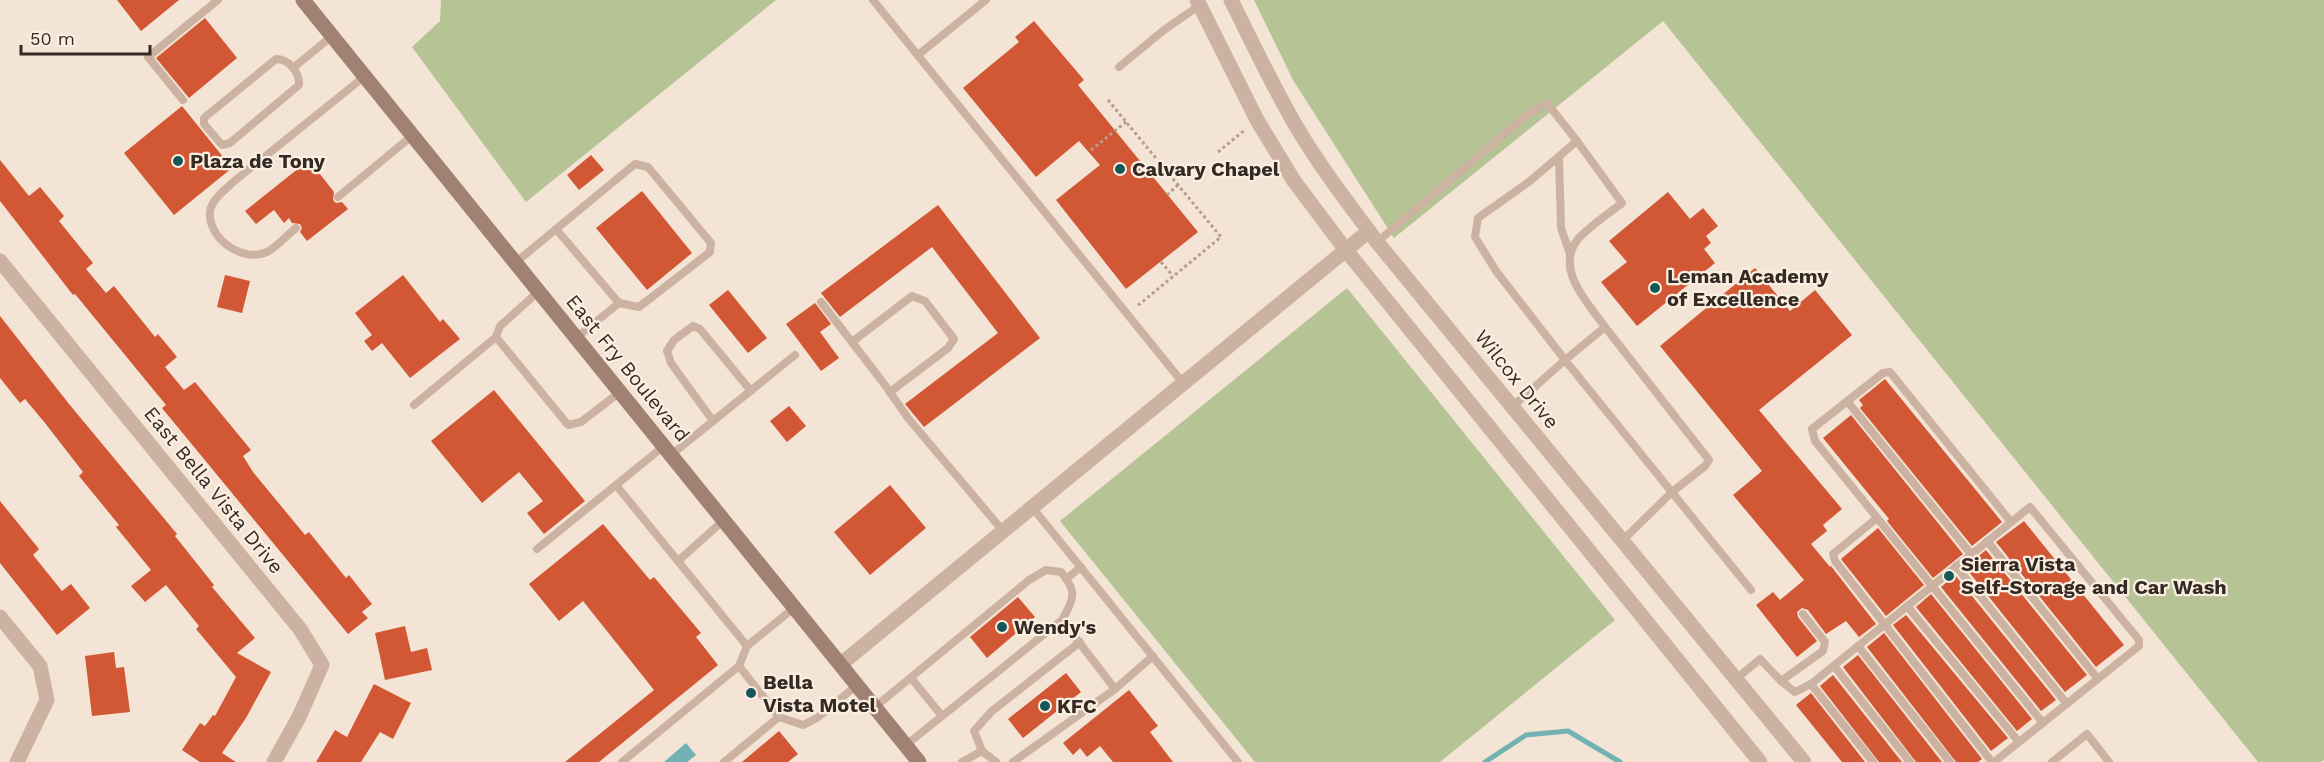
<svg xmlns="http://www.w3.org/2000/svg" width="2324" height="762" viewBox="0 0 2324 762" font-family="'Work Sans',sans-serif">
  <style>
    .green { fill: #b5c395 }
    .water { fill: #72b2b3 }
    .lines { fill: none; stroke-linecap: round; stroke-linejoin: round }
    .stream { stroke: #72b2b3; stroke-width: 5 }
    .building { fill: #d25735 }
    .path { stroke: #b89d8b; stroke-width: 3; stroke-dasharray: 3 3; stroke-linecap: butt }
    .service { stroke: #ccb3a1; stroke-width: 8 }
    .minor { stroke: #ccb3a1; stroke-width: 15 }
    .tertiary { stroke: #ccb3a1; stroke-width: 15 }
    .secondary { stroke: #a08172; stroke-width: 15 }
    .poi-dot { fill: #16585a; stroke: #fbefe2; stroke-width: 2 }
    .labels { text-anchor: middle; stroke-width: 4.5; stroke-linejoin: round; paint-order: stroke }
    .poi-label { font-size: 20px; font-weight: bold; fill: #352924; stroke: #fbefe2; text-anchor: start }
    .street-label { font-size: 20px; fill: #352924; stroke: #fbefe2 }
  </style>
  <rect width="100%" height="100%" fill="#f3e4d5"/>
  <g class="green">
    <polygon points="441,0 776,0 526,202 412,47 440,21"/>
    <polygon points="1254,0 2324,0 2324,760 2321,762 2258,762 1663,21 1394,238 1293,80"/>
    <polygon points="1347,288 1615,620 1440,762 1255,762 1060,521"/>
  </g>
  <polygon class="water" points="686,743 696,755 687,762 664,762"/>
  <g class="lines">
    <polyline class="stream" points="1485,762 1526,735 1568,731 1620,762"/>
  </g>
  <g class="building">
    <polygon points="117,0 179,0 141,31"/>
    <polygon points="205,18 237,58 189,98 156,58"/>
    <polygon points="1034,21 1084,80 1078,85 1198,232 1126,289 1056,200 1100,165 1079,141 1036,177 963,88 1019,42 1015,37"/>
    <polygon points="182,106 232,168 174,215 124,153"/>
    <polygon points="591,155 604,170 579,190 567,175"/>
    <polygon points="0,160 29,196 40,187 64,216 59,221 93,263 86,269 106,293 114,286 155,337 158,334 177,357 165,367 184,390 195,382 251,450 243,456 253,472 305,535 309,532 346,578 349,575 372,604 362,612 368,618 348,634 162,408 166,405 75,294 73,295 0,201"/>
    <polygon points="309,160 334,192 333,200 336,203 342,202 348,209 307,241 300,232 302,228 300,224 292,223 289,218 284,223 274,210 256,224 245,211"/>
    <polygon points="642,191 692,253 647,290 596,228"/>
    <polygon points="1668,192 1690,219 1703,208 1718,226 1706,236 1711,243 1704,249 1715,263 1637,326 1601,282 1627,262 1609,241"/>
    <polygon points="938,205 1040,338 924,427 905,404 998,333 932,247 840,317 821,293"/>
    <polygon points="1755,268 1790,311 1815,290 1852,335 1759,410 1842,509 1823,525 1827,531 1811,544 1830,567 1831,566 1876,624 1859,637 1846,621 1826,634 1808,610 1802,608 1797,612 1798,617 1817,641 1797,657 1756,605 1773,592 1780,600 1804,580 1733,495 1762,471 1660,346"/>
    <polygon points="225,275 250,281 242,313 217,307"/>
    <polygon points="403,275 440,322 443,319 460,339 410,378 382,343 372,351 364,341 372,335 355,313"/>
    <polygon points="728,290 767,338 748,353 709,305"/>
    <polygon points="815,303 831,324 820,332 839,358 821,371 786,324"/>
    <polygon points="0,316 69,404 177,534 175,536 214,585 212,587 255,638 237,653 271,672 246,718 222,753 236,762 200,762 182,750 200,723 205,726 213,715 215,716 236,677 196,629 199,626 166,585 145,602 131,586 151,570 116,527 119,525 79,476 83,472 45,423 25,399 20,403 0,378"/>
    <polygon points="1885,379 2002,522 1972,546 1860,408 1863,405 1859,400"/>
    <polygon points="494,390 585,501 544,534 527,513 543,501 519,472 482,503 431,441"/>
    <polygon points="789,406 806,426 787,442 770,421"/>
    <polygon points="1851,415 1963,554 1933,578 1887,521 1889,519 1823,438"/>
    <polygon points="890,485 926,528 870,575 834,532"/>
    <polygon points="0,501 39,549 33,555 62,591 71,584 90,608 57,635 0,563"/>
    <polygon points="2024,521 2124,645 2096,667 1996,542"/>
    <polygon points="603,524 650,580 654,577 701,633 696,637 718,665 599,762 565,762 654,690 583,601 559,621 529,584"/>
    <polygon points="1878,528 1924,585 1886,616 1841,559"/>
    <polygon points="1986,550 2087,675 2065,692 1965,567"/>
    <polygon points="1955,575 2056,700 2041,711 1941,587"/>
    <polygon points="1931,594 2032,719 2017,731 1916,607"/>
    <polygon points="1018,597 1035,617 987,658 970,637"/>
    <polygon points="1906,615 2008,738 1991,751 1893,625"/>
    <polygon points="405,626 411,652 427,648 432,670 385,680 375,633"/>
    <polygon points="1884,633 1982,759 1978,762 1956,762 1867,647"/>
    <polygon points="114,652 116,668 124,667 130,712 92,716 85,656"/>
    <polygon points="1858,655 1942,762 1916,762 1843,667"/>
    <polygon points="1066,673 1081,692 1023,738 1008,719"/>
    <polygon points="1833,675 1902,762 1879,762 1820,686"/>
    <polygon points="374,684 411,703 393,739 380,732 361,762 316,762 335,730 347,737"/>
    <polygon points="1129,690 1158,726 1150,732 1173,762 1113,762 1100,746 1087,757 1080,748 1073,755 1063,743"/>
    <polygon points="1811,693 1865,762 1842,762 1796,705"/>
    <polygon points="779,731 798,754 788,762 742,762"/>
  </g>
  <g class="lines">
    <g class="path">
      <polyline points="1108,100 1221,237 1136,307"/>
      <polyline points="1091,150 1126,122"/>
      <polyline points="1218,152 1246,129"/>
      <polyline points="1167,195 1178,185"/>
      <polyline points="1161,262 1173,276"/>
    </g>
    <g class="service">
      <polyline points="873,0 1183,383"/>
      <polyline points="918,55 986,0"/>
      <path d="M276,59C289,59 300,73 299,85L230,143L222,145L204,124V118Z"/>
      <polyline points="1119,67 1164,30 1200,5"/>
      <polyline points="293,68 332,36"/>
      <polyline points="183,100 148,57 218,0"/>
      <path d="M1577,141L1622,203C1608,214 1590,226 1578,239C1554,269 1588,303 1605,327L1565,360L1751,590"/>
      <polyline points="1559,157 1561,228 1570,254"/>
      <polyline points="338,197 413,135"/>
      <path d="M296,228C287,235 277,247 267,252C243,263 208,239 210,212C211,200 224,191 232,183L365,76"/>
      <polyline points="556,229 619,303"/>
      <polyline points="1377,242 1528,114 1547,103 1577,141 1530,181 1478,218 1475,237 1496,271 1565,360 1512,407"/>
      <polyline points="515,263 635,164 648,167 711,243 710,252 639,307 619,303 576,338"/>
      <polyline points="539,291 500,326 496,337 568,425 581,422 620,392"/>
      <polyline points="821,302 885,385 908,418 1003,531"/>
      <polyline points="1605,327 1709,460 1705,466 1672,492 1622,541"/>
      <polyline points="852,342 912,296 925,301 954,339 948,348 890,392"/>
      <polyline points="1847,401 1971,554"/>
      <polyline points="414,405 496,337"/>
      <polyline points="713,421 671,363 667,351 674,340 693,326 700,329 751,391"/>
      <polyline points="671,455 795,355"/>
      <polyline points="616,485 747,646"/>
      <polyline points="1032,507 1238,762"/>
      <polyline points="1877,518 1833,554 1835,561 1992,762"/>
      <polyline points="2011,522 1890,372 1883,373 1812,429 1815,441 2043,723"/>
      <polyline points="1987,541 2098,679"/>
      <polyline points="537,549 664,446"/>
      <polyline points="678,561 724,520"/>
      <polyline points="1956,566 2067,704"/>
      <polyline points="1066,579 1081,567"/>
      <polyline points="1907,606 2019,742"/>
      <polyline points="1858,646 1950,762"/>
      <polyline points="739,666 779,717 803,725 817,718 857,685"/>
      <polyline points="1834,666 1910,762"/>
      <polyline points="911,678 942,716"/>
      <polyline points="1736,679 1760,659 1781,681 1795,692 1811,684 2030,507 2139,640 2139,646 1994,762"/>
      <polyline points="1781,681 1823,651 1825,642 1803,614"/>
      <polyline points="1811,684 1873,762"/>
      <polyline points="1115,689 1153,656"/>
      <path d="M875,707L1029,580L1046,570L1061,572C1077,591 1075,598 1062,620L906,745"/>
      <polyline points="622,762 739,666 747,646 795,607"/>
      <polyline points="724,762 779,717"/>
      <polyline points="962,762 982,751"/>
      <polyline points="996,762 982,751 974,731 992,711 1080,642"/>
      <polyline points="1013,762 1115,689 1062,620"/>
      <polyline points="2052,762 2087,734 2109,762"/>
    </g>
    <g class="minor">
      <polyline points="0,261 300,629 322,665 299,717 274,762"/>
      <polyline points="0,617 40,666 47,700 17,762"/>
      <polyline points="841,664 1369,231"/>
    </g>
    <g class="tertiary">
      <polyline points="1197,0 1257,120 1294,181 1345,249 1760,762"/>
      <path d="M1231,0C1252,42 1272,85 1296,126C1320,167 1349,204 1377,242L1804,762"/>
    </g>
    <polyline class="secondary" points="303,0 919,762"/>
  </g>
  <g class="poi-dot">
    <circle cx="178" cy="161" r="6"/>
    <circle cx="1120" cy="169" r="6"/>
    <circle cx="1655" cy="288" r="6"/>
    <circle cx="1949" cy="576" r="6"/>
    <circle cx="1002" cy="627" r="6"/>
    <circle cx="751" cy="693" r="6"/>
    <circle cx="1045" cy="706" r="6"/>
  </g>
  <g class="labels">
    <g class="poi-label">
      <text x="190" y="168">Plaza de Tony</text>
      <text x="1132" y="176">Calvary Chapel</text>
      <text x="1667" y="283">Leman Academy<tspan x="1667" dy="23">of Excellence</tspan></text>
      <text x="1961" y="571">Sierra Vista<tspan x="1961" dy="23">Self-Storage and Car Wash</tspan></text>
      <text x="1014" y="634">Wendy's</text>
      <text x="763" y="689">Bella<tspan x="763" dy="23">Vista Motel</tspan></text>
      <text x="1057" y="713">KFC</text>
    </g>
    <g class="street-label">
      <text transform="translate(628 368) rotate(51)" y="7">East Fry Boulevard</text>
      <text transform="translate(1517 379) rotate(51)" y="7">Wilcox Drive</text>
      <text transform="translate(214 490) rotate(51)" y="7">East Bella Vista Drive</text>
    </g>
  </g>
  <path d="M21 45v9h129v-9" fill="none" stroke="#352924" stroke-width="3"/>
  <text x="30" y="45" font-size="18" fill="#352924" stroke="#fbefe2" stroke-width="4.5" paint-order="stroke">50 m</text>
</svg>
